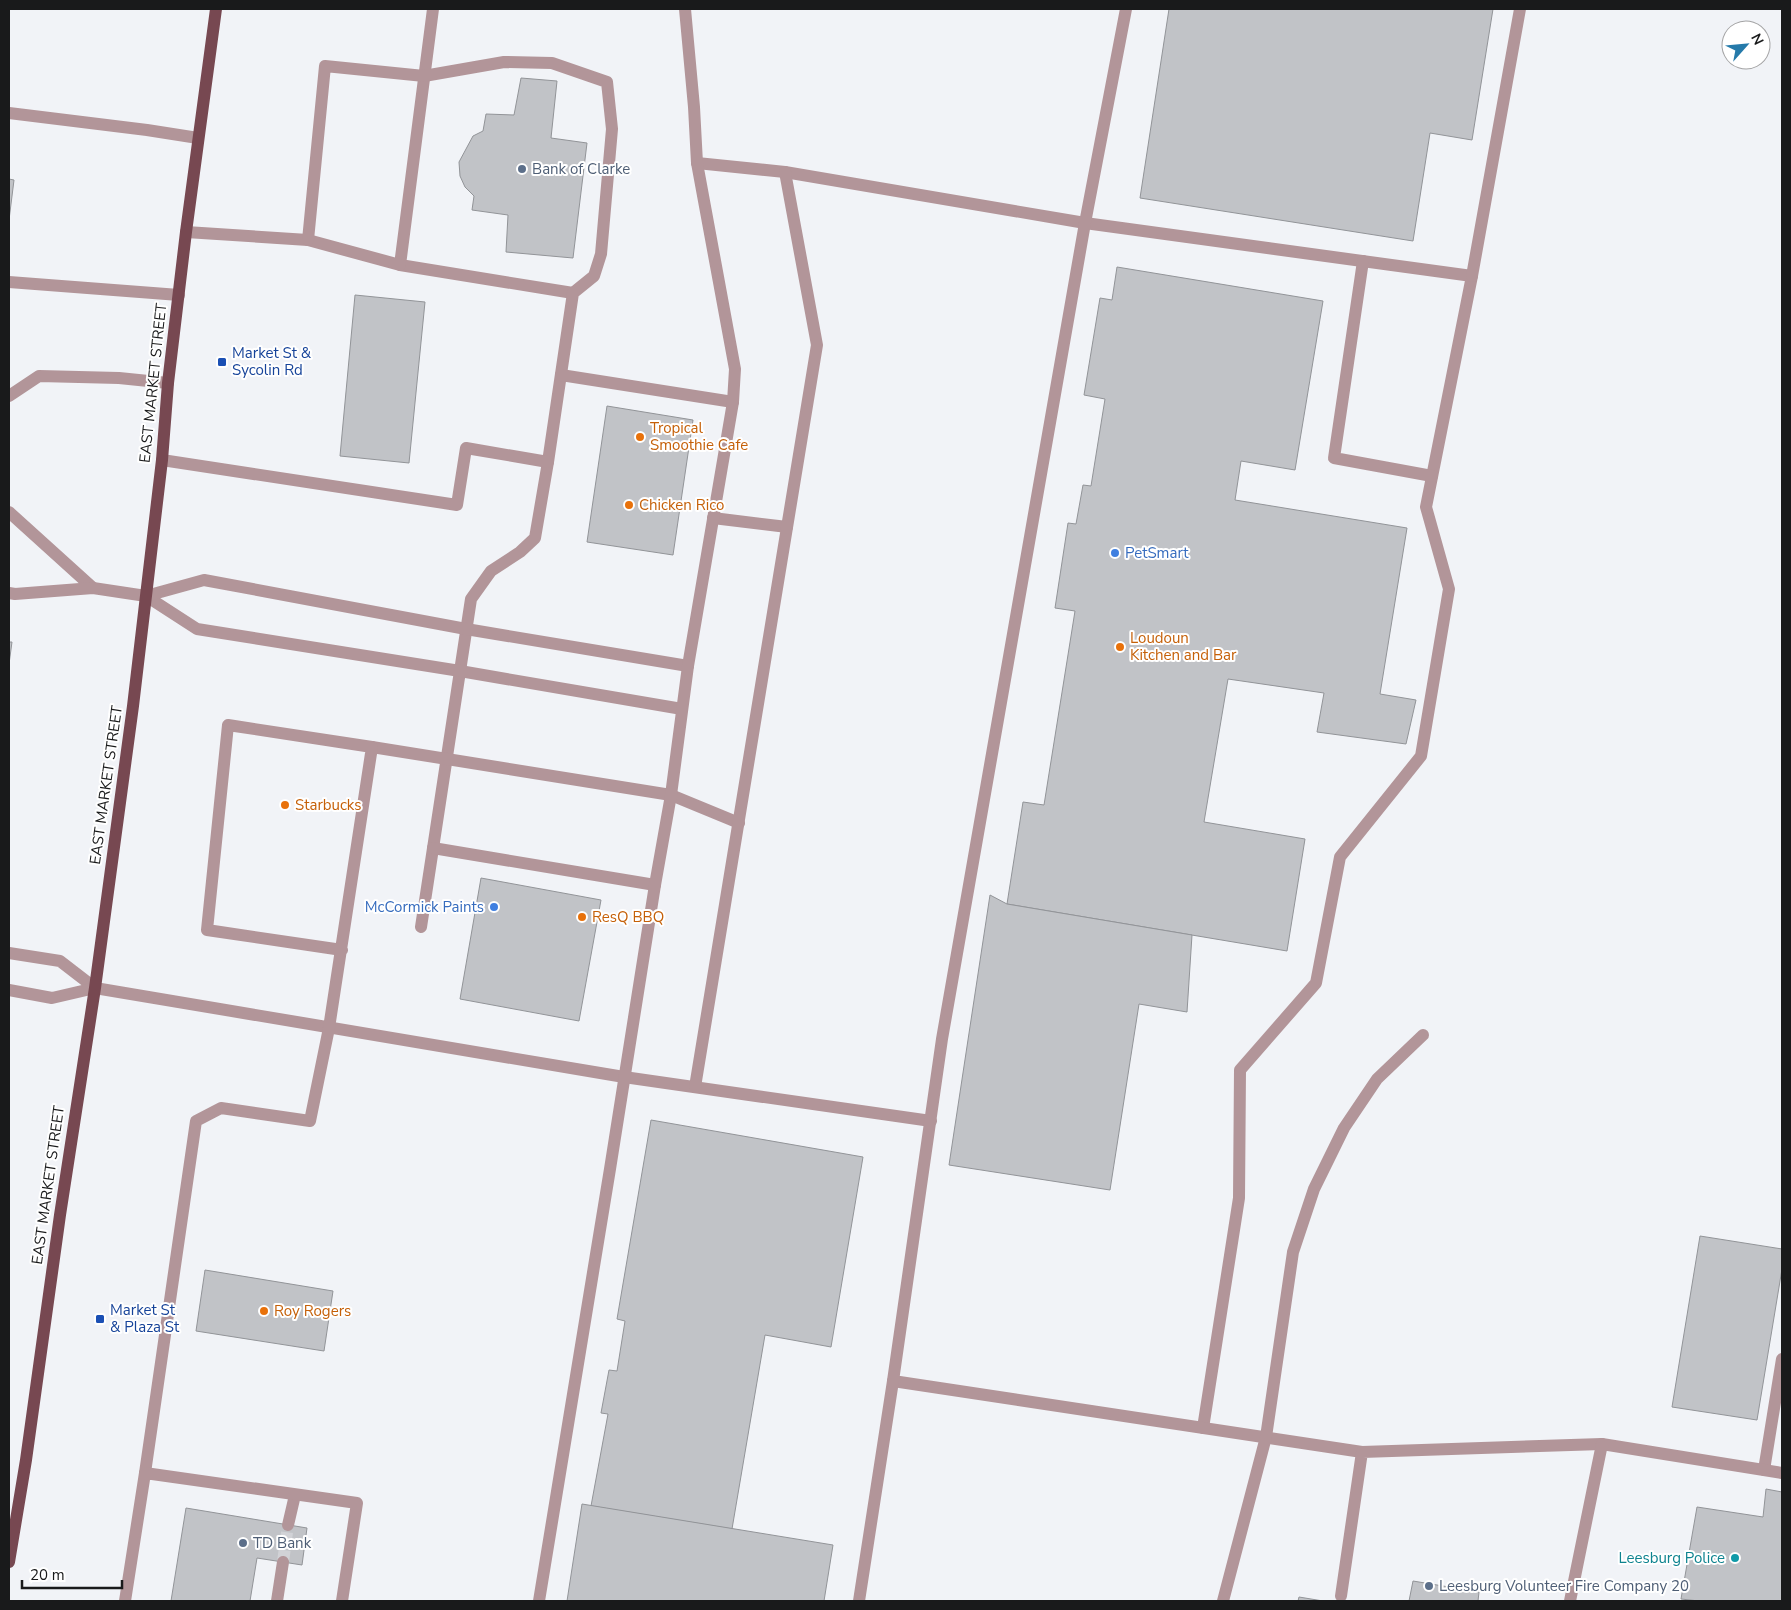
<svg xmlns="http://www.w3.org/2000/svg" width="1791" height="1610" viewBox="0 0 1791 1610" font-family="'Nunito Sans',sans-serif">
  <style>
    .building { fill: #c1c3c7; stroke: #929498 }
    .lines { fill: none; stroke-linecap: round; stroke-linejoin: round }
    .minor-tunnel { stroke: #d1d2d6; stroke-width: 12; stroke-dasharray: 12 6; stroke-linecap: butt }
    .minor { stroke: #b29599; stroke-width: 12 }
    .major { stroke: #774851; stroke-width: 12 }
    .service-dot { fill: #5c6f8a; stroke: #fff; stroke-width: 2 }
    .transit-dot { fill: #1a4fb4; stroke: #fff; stroke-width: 2 }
    .food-dot { fill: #e8710a; stroke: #fff; stroke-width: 2 }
    .shop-dot { fill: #3f7fe0; stroke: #fff; stroke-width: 2 }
    .culture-dot { fill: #0f9aa8; stroke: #fff; stroke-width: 2 }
    .labels { text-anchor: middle; stroke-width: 4; stroke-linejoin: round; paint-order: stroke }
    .service-label { font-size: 15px; fill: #4e5e75; stroke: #fff; text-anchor: start }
    .transit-label { font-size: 15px; fill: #164399; stroke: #fff; text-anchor: start }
    .street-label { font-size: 15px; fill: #191a1b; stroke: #fff }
    .food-label { font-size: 15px; fill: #c56008; stroke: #fff; text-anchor: start }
    .shop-label { font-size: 15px; fill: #366cbe; stroke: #fff; text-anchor: start }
    .culture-label { font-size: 15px; fill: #0d838f; stroke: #fff; text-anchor: end }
  </style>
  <rect width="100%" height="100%" fill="#f1f3f7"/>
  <g class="building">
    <polygon points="1169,9 1493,9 1472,140 1430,133 1413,241 1140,198"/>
    <polygon points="521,78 557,81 551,138 587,143 573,258 506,252 508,215 472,210 474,196 465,187 460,176 459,162 473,136 483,131 486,114 514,115"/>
    <polygon points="9,179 14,180 9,220"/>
    <polygon points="1117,267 1323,301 1295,470 1241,461 1235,500 1407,528 1380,694 1416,700 1406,744 1317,732 1324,693 1228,679 1204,822 1305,839 1287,951 1007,904 1023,802 1044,805 1075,611 1055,608 1068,523 1076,524 1083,485 1091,486 1105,399 1084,395 1100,298 1112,300"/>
    <polygon points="355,295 425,302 409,463 340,456"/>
    <polygon points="607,406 693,420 673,555 587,542"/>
    <polygon points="9,642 12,642 9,664"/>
    <polygon points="481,878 601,900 579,1021 460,999"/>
    <polygon points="990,895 1007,904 1192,935 1187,1012 1139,1004 1110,1190 949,1165"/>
    <polygon points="651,1120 863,1157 831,1347 765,1335 732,1529 591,1506 608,1414 601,1413 609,1370 617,1371 625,1321 617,1319"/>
    <polygon points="1700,1236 1782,1249 1782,1269 1757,1420 1672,1407"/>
    <polygon points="205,1270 333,1291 324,1351 196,1331"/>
    <polygon points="1766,1489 1782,1492 1782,1601 1699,1601 1681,1599 1697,1507 1763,1517"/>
    <polygon points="582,1504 833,1545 824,1601 567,1601"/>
    <polygon points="186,1508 307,1528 302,1565 257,1558 250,1601 171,1601"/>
    <polygon points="1413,1581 1479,1592 1478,1601 1409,1601"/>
    <polygon points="1299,1597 1323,1601 1298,1601"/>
  </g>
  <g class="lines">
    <polyline class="minor-tunnel" points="283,1562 288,1525"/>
    <g class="minor">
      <polyline points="433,9 400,265 573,293"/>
      <polyline points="9,113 147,130 198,138"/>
      <polyline points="697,163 785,172 1085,223 1472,276 1426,507 1449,589 1421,756 1340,857 1316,983 1240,1070 1239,1198 1203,1428"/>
      <polyline points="186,232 308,240 400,265"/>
      <polyline points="308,240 325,66 424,76 504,62 552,63 607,82 612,129 601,254 594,276 573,293 548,462 535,538 520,552 491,571 471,599 421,927"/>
      <polyline points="1363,261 1334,458 1432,476"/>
      <polyline points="1472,276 1520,9"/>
      <polyline points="9,282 179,295"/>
      <polyline points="561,375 733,402"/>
      <polyline points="9,396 39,376 119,378 168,383"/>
      <polyline points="162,460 457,505 466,448 548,462"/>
      <polyline points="9,512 93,588"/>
      <polyline points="713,518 787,527"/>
      <polyline points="9,593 15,594 93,588 146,596 197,629 460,671 682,709"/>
      <polyline points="146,596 204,580 466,629 688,666"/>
      <polyline points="372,747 671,795 739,823"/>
      <polyline points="433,848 655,885"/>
      <polyline points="9,953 60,961 95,988"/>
      <polyline points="9,990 52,998 95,988 624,1077 931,1121"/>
      <polyline points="695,1087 817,345 785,172"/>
      <polyline points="893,1381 1362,1452"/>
      <polyline points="1764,1470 1782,1359"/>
      <polyline points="145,1473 196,1121 221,1108 310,1121 329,1028 372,747 228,725 207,930 342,950"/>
      <polyline points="288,1525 295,1495"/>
      <polyline points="1341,1596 1362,1452 1602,1444"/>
      <polyline points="125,1601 145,1473 357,1503 342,1601"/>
      <polyline points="277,1601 283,1562"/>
      <polyline points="539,1601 610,1169 655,885 671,795 688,666 733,402 735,369 697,163 694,107 685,9"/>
      <polyline points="859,1601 893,1381 942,1039 1085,223 1126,9"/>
      <polyline points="1223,1601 1266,1437 1293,1252 1314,1189 1344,1128 1377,1079 1423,1035"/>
      <polyline points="1570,1601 1602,1444 1782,1473"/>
    </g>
    <polyline class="major" points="9,1562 26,1460 60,1215 95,988 133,706 162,460 168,383 186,232 216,9"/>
  </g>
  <g class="service-dot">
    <circle cx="522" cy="169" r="5"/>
    <circle cx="243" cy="1543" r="5"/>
    <circle cx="1429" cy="1586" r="5"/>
  </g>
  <g class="transit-dot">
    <rect x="217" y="357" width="10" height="10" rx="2.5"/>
    <rect x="95" y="1314" width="10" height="10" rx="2.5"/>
  </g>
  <g class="food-dot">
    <circle cx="640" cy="437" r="5"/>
    <circle cx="629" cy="505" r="5"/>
    <circle cx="1120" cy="647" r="5"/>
    <circle cx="285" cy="805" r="5"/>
    <circle cx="582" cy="917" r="5"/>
    <circle cx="264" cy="1311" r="5"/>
  </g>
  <g class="shop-dot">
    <circle cx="1115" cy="553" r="5"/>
    <circle cx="494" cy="907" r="5"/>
  </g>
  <circle class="culture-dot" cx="1735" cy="1558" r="5"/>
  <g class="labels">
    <g class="service-label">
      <text x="532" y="174">Bank of Clarke</text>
      <text x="253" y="1548">TD Bank</text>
      <text x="1439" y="1591">Leesburg Volunteer Fire Company 20</text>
    </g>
    <g class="transit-label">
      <text x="232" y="358">Market St &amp;<tspan x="232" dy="17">Sycolin Rd</tspan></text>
      <text x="110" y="1315">Market St<tspan x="110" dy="17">&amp; Plaza St</tspan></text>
    </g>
    <g class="street-label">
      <text transform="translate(153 383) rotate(-84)" y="5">EAST MARKET STREET</text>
      <text transform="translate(106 785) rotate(-82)" y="5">EAST MARKET STREET</text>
      <text transform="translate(48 1185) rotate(-82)" y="5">EAST MARKET STREET</text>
    </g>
    <g class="food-label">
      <text x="650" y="433">Tropical<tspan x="650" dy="17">Smoothie Cafe</tspan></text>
      <text x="639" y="510">Chicken Rico</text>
      <text x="1130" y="643">Loudoun<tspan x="1130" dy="17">Kitchen and Bar</tspan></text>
      <text x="295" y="810">Starbucks</text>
      <text x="592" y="922">ResQ BBQ</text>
      <text x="274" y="1316">Roy Rogers</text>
    </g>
    <g class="shop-label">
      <text x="1125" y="558">PetSmart</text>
      <text x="484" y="912" text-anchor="end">McCormick Paints</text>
    </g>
    <g class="culture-label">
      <text x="1725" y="1563">Leesburg Police</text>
    </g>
  </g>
  <rect width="1791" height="1610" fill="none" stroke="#191a1b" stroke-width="20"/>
  <g transform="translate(1746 45) rotate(63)"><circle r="24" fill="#ffffff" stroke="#a3a3a4"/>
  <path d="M0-4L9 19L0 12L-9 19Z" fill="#257aaa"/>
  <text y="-8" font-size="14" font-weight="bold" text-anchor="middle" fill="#191a1b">N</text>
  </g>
  <path d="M22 1580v8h100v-8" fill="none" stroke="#191a1b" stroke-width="2.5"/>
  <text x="30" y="1580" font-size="15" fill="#191a1b" stroke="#ffffff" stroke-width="4" paint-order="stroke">20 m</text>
</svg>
